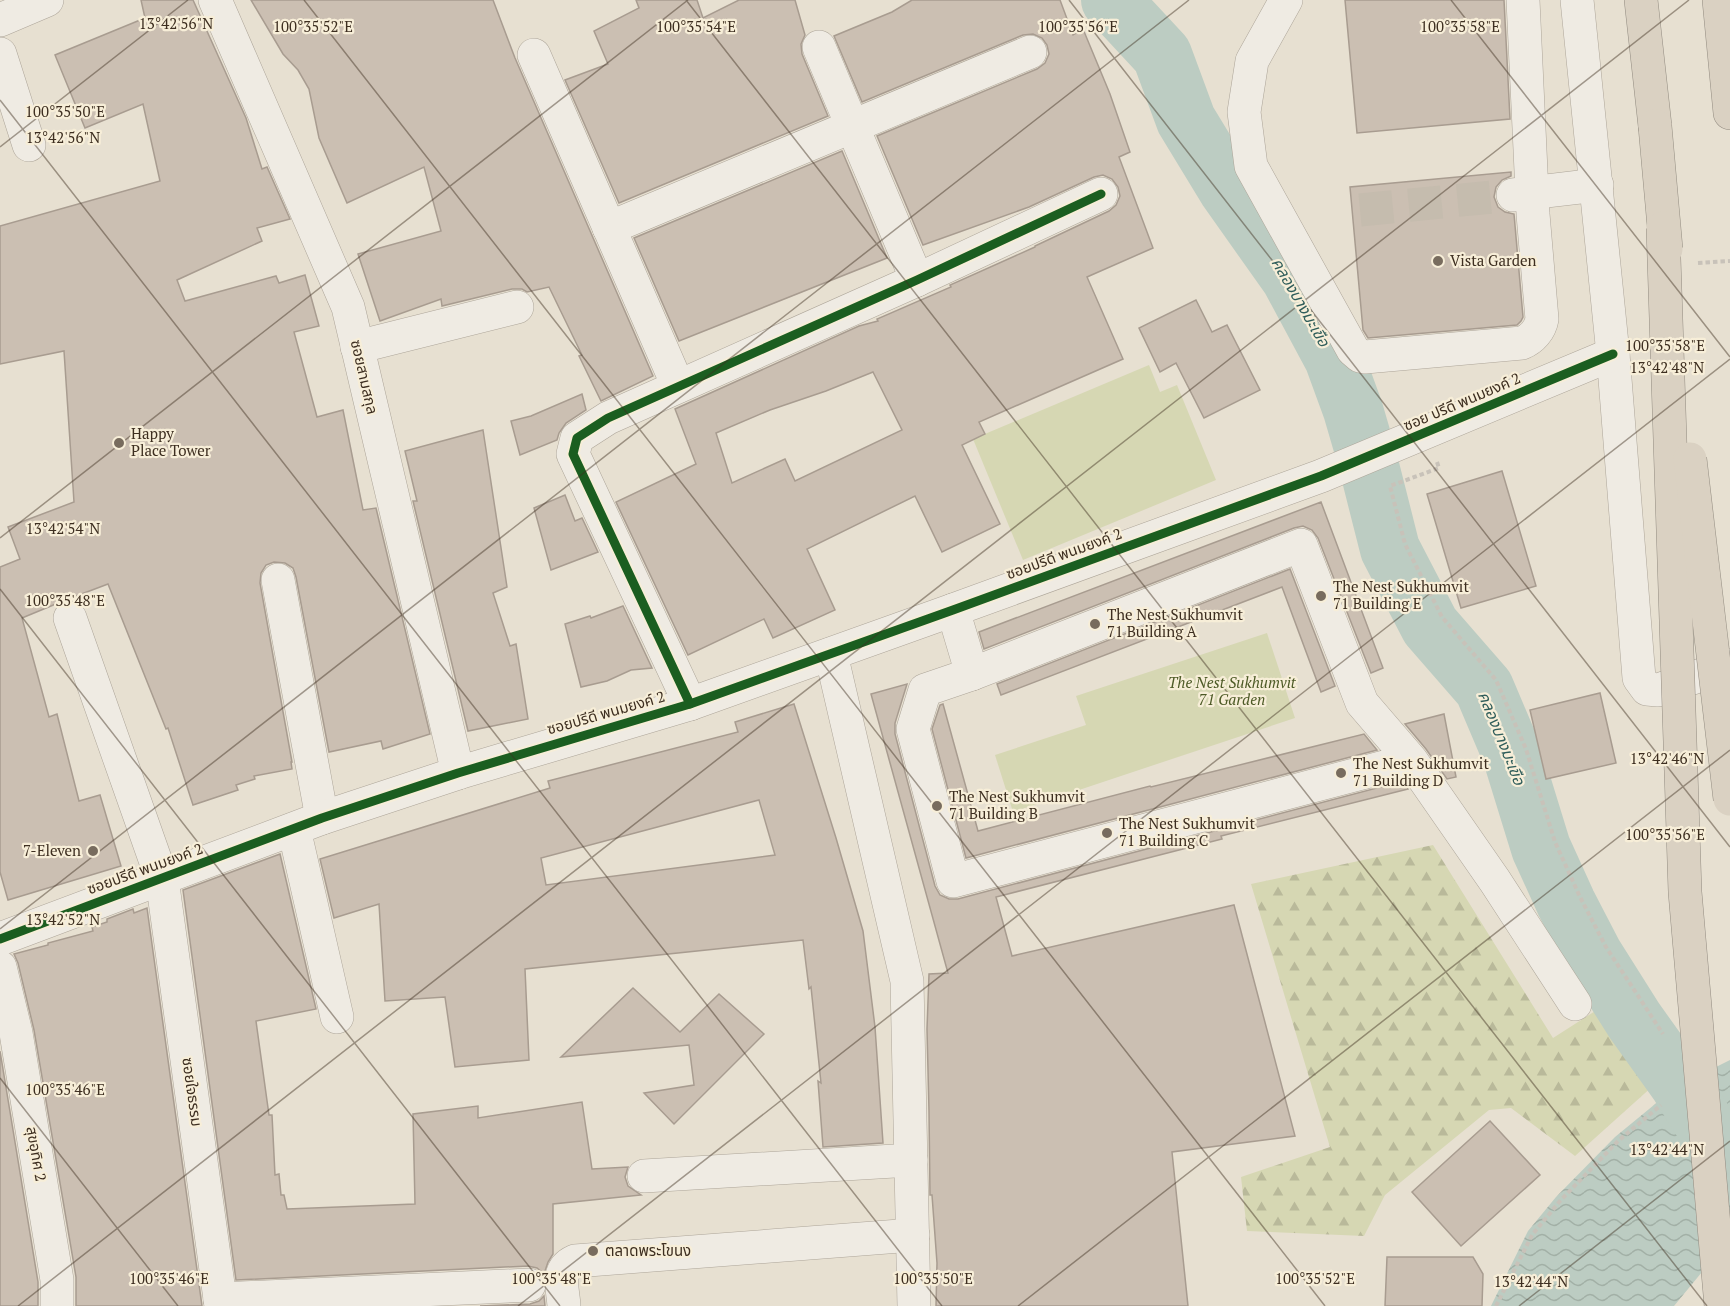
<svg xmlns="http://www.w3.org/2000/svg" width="1730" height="1306" viewBox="0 0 1730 1306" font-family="'PT Serif','Noto Sans Thai',serif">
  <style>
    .forest { fill: url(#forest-firs) }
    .garden { fill: #d6d7b3 }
    .water { fill: url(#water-waves) }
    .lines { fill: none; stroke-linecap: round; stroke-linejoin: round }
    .river { stroke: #bcccc2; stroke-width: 60 }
    .building { fill: #cbbfb2; stroke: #a89c90; stroke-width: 1.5; fill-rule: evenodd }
    .minor-tunnel { stroke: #c5bcae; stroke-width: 33; stroke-dasharray: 33 16; stroke-linecap: butt }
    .minor-casing { stroke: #ada599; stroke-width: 34 }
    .highway-casing { stroke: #928b80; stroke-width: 34 }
    .path { stroke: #c8c2b9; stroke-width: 4; stroke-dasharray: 4.5 3; stroke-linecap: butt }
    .minor { stroke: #efebe3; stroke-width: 33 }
    .highway { stroke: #dad1c2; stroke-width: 33 }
    .highway-bridge-casing { stroke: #928b80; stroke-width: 34; stroke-linecap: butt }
    .highway-bridge { stroke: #dad1c2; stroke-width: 33 }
    .cycleway-casing { stroke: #f7eed8; stroke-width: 13 }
    .cycleway { stroke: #1b5e20; stroke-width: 9 }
    .ticks { fill: none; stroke: #3d2e20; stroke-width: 1.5; stroke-opacity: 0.45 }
    .poi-dot { fill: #786c5e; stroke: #f7eed8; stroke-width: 2 }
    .labels { text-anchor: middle; stroke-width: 4.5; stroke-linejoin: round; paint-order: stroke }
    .poi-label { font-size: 15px; fill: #3d2e20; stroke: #f7eed8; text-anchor: start }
    .street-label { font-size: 15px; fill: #3d2e20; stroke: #f7eed8 }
    .park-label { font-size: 15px; font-style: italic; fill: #4d5a26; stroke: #f7eed8 }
    .water-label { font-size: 16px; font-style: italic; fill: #2f5d5a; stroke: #f7eed8 }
    .ticks-label { font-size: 15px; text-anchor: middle; fill: #3d2e20; stroke: #f7eed8; stroke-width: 4.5; stroke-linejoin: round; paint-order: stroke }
  </style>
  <defs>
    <pattern id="forest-firs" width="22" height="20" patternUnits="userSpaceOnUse" patternTransform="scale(1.5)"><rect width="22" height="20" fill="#d6d7b3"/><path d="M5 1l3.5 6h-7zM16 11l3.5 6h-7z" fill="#b9b99a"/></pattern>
    <pattern id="water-waves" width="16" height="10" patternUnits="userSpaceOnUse" patternTransform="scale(1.5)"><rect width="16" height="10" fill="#bcccc2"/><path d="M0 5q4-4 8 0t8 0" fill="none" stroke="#a2b0a6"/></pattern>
  </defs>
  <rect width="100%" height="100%" fill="#e7e0d1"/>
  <polygon class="forest" points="1433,845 1553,1038 1603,1006 1654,1085 1575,1156 1511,1108 1489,1110 1385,1195 1364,1236 1247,1231 1241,1177 1330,1147 1251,884"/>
  <g class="garden">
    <polygon points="1149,365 1160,392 1177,385 1216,480 1023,560 973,439"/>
    <polygon points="1267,633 1295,718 1013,812 995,755 1086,725 1076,696"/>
  </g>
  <polygon class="water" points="1730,1060 1730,1257 1702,1272 1674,1306 1491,1306 1528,1231 1556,1197 1615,1137 1699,1068 1710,1070"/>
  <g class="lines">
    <polyline class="river" points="1111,0 1162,55 1186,120 1228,189 1291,278 1334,358 1353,410 1367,458 1390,549 1430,626 1484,688 1512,754 1541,848 1566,903 1593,955 1634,1020 1679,1083 1730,1164"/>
  </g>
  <g class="building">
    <polygon points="141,0 193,0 246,118 262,169 267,167 290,219 257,228 262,241 177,280 185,301 276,276 279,283 305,275 319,326 294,332 317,417 343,410 363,510 376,508 430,734 383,749 381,741 329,752 296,577 293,568 285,563 274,562 266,565 261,573 260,583 292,762 291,762 292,769 254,776 255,779 236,785 238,790 193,805 168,728 166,729 108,584 63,601 22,618 49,717 57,714 79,801 100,795 121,866 8,900 0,872 0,567 20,559 8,527 74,502 64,351 0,364 0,226 160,181 143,104 85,128 55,55 145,18"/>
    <polygon points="251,0 493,0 515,58 653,376 601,401 579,356 582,355 549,287 527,292 522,289 512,289 442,306 441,299 380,321 358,254 441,231 424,167 347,203 319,138 309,89 298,70 283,54"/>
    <polygon points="636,0 697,0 703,18 739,0 795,0 805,35 801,44 802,54 828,116 619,203 565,80 608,64 594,31 639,8"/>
    <path d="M912,0H1060L1073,35L1083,29L1110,94L1130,152L1119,157L1153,248L1087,277L1123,359L979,422L985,434L962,445L1000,524L942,552L915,496L807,549L835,610L773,638L764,619L688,655L616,502L696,464L675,409L859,326L878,321L877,319L951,287L950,285L1035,247V246L1109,211L1116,205L1120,196L1118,187L1112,179L1103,175L1094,177L1029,207L923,245L877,136L1037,69L1045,63L1049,54L1047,45L1042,38L1033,34L1023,35L862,102L834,36L892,12ZM873,372L902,430L795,481L785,459L732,483L716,433L770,410L826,391Z"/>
    <polygon points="1345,0 1504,0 1510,119 1357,133"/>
    <polygon points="842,151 887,258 679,341 634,238"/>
    <polygon points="1511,172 1511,176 1502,180 1496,187 1494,197 1498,207 1505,212 1514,214 1523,317 1521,321 1517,325 1368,338 1363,330 1350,187"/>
    <polygon points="1196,300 1212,332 1227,325 1260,390 1204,418 1176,363 1160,372 1139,328"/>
    <polygon points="582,394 586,410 566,423 559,433 557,440 520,455 511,421 531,416"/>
    <polygon points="483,430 507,587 493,593 510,646 516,644 528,719 468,731 413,501 417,501 405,451"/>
    <polygon points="1502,471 1536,586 1461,608 1427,494"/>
    <polygon points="565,495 575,521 582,518 598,552 551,570 534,508"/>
    <polygon points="1321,502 1383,668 1371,673 1318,538 1312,530 1303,526 1294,528 984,649 979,632"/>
    <polygon points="1290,569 1335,686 1321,692 1282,587 1001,695 997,684"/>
    <polygon points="623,606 652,668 631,670 607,681 581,687 565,624 590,616 591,618"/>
    <polygon points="907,684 895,723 895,734 935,886 940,895 949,899 958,899 1403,781 1408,789 1221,836 1222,839 996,897 1012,956 1234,905 1295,1136 1172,1152 1188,1306 936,1306 937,1263 932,1195 930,1195 929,1111 927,1029 929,974 948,973 871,694"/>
    <polygon points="1600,693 1616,763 1546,779 1530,710"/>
    <path d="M794,704L836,838L863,931L875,1027L883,1143L823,1147L818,1081L821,1083L811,987L809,989L803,940L525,969L529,1060L455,1067L445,997L385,1001L379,904L334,918L320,859L550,788L548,781L738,732L735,722ZM759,800L775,855L546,885L541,858Z"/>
    <polygon points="943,704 978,831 1150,786 1151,787 1364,734 1377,750 966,858 932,729 940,705"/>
    <polygon points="1444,714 1456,777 1447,779 1426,749 1405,724"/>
    <polygon points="280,854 316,1009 256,1021 269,1115 272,1115 275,1175 279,1174 281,1195 284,1195 287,1209 415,1204 413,1114 478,1106 478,1118 582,1102 592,1169 628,1167 625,1177 628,1186 641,1195 553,1204 553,1254 548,1262 544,1274 537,1268 528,1266 236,1280 183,890"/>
    <polygon points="147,908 202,1306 76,1306 76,1277 34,1030 18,963 14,954 48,945 48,943 93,931 92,927 107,922 107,919 133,909 134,913"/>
    <polygon points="633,988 680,1032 719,994 764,1034 674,1124 644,1093 694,1085 689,1045 561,1057"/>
    <polygon points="0,1051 38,1282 38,1306 0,1306"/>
    <polygon points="1490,1121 1540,1175 1461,1246 1412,1192"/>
    <polygon points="1387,1257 1473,1257 1483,1274 1482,1306 1385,1306"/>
    <polygon points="544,1296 545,1306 480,1306 530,1304 539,1301"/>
  </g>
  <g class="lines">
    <polyline class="minor-tunnel" points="1360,210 1513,195"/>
    <defs>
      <g id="minor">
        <polyline points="215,0 348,307 458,773"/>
        <path d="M1286,0L1252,61L1244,112L1251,166L1353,350L1360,356L1365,357L1522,343C1532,339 1540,330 1542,319L1533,214L1523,0"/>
        <polyline points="1577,0 1613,354 1639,678 1647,689 1658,690 1730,665"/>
        <polyline points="0,20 47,0"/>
        <polyline points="819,47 917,280"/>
        <polyline points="0,54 29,145"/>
        <polyline points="534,55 678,386"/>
        <polyline points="1513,195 1597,185"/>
        <polyline points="609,228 1030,52"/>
        <polyline points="357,347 517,307"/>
        <polyline points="278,580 322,818"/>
        <polyline points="953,610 972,674"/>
        <polyline points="70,618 162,879 221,1306"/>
        <polyline points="831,654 907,981 914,1306"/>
        <polyline points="690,704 573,454 577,438 608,418 917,280 1101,194"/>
        <polyline points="1411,760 953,881 913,729 925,690 972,674 1301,545 1362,703 1411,760 1495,881 1575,1004"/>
        <polyline points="294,829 337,1017"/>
        <polyline points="0,939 322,818 458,773 690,704 953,610 1321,476 1613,354"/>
        <polyline points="0,967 16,1033 57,1280 57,1306"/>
        <polyline points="644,1176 911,1160"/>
        <polyline points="220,1299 529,1285"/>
        <path d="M564,1306C563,1288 555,1270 575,1261L913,1235"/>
      </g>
      <g id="highway">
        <polyline points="1641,0 1655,126"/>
        <polyline points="1719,0 1730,113"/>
      </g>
    </defs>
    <use href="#minor" class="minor-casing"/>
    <use href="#highway" class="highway-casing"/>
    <g class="path">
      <polyline points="1698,263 1730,261"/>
      <polyline points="1437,462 1439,468 1390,486 1405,544 1442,617 1496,680 1526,749 1555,842 1580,897 1606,947 1663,1034"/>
      <polyline points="1496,1306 1532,1235 1560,1201 1618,1141 1661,1105"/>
    </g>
    <use href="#minor" class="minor"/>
    <use href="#highway" class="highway"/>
    <defs>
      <g id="highway-bridge">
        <polyline points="1655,126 1666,249"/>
        <polyline points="1663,228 1685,892 1721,1306"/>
        <polyline points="1690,459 1730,799"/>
      </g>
    </defs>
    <use href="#highway-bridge" class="highway-bridge-casing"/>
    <use href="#highway-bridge" class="highway-bridge"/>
    <defs>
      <g id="cycleway">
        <polyline points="690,704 573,454 577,438 608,418 917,280 1101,194"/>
        <polyline points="0,939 322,818 458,773 690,704 953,610 1321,476 1613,354"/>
      </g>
    </defs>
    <use href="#cycleway" class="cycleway-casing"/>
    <use href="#cycleway" class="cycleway"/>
  </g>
  <path class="ticks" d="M304,0L1325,1306M686,0L1707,1306M1069,0L1730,847M1451,0L1730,357M0,100L942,1306M0,147L188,0M0,538L688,0M0,589L560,1306M0,929L1189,0M0,1078L178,1306M18,1306L1689,0M518,1306L1730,359M1018,1306L1730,750M1519,1306L1730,1141"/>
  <g class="poi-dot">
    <circle cx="1438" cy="261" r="6"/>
    <circle cx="119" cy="443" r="6"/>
    <circle cx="1321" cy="596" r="6"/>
    <circle cx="1095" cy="624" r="6"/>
    <circle cx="1341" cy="773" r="6"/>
    <circle cx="937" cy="806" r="6"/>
    <circle cx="1107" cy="833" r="6"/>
    <circle cx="93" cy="851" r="6"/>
    <circle cx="593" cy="1251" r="6"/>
  </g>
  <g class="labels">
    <g class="poi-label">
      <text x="1450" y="266">Vista Garden</text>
      <text x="131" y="439">Happy<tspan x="131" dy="17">Place Tower</tspan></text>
      <text x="1333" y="592">The Nest Sukhumvit<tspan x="1333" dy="17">71 Building E</tspan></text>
      <text x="1107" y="620">The Nest Sukhumvit<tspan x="1107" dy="17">71 Building A</tspan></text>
      <text x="1353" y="769">The Nest Sukhumvit<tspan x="1353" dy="17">71 Building D</tspan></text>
      <text x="949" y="802">The Nest Sukhumvit<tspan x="949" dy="17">71 Building B</tspan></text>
      <text x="1119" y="829">The Nest Sukhumvit<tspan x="1119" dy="17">71 Building C</tspan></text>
      <text x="81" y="856" text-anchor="end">7-Eleven</text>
      <text x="605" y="1256">ตลาดพระโขนง</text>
    </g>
    <g class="street-label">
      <text transform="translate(364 377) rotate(77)" y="5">ซอยสามสกุล</text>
      <text transform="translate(1462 402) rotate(-23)" y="5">ซอย ปรีดี พนมยงค์ 2</text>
      <text transform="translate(1064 554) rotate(-20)" y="5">ซอยปรีดี พนมยงค์ 2</text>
      <text transform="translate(606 713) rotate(-16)" y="5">ซอยปรีดี พนมยงค์ 2</text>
      <text transform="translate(145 869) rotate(-20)" y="5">ซอยปรีดี พนมยงค์ 2</text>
      <text transform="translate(192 1092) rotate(82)" y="5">ซอยใจธรรม</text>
      <text transform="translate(36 1154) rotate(80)" y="5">สุขอุทิศ 2</text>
    </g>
    <g class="park-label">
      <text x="1232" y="688">The Nest Sukhumvit<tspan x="1232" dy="17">71 Garden</tspan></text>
    </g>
    <g class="water-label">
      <text transform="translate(1301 302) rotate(60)" y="6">คลองบางมะเขือ</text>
      <text transform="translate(1502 738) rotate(68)" y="6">คลองบางมะเขือ</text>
    </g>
  </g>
  <g class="ticks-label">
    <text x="176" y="29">13°42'56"N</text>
    <text x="1078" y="32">100°35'56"E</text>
    <text x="313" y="32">100°35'52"E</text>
    <text x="696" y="32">100°35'54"E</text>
    <text x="1460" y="32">100°35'58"E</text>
    <text x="65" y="117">100°35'50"E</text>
    <text x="63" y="143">13°42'56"N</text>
    <text x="1665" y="351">100°35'58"E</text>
    <text x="1667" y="373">13°42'48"N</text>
    <text x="63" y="534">13°42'54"N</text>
    <text x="65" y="606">100°35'48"E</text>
    <text x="1667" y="764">13°42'46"N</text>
    <text x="1665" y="840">100°35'56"E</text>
    <text x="63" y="925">13°42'52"N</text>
    <text x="65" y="1095">100°35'46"E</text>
    <text x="1667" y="1155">13°42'44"N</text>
    <text x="169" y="1284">100°35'46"E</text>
    <text x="551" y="1284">100°35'48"E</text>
    <text x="933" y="1284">100°35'50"E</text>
    <text x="1315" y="1284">100°35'52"E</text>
    <text x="1531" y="1287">13°42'44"N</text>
  </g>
</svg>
